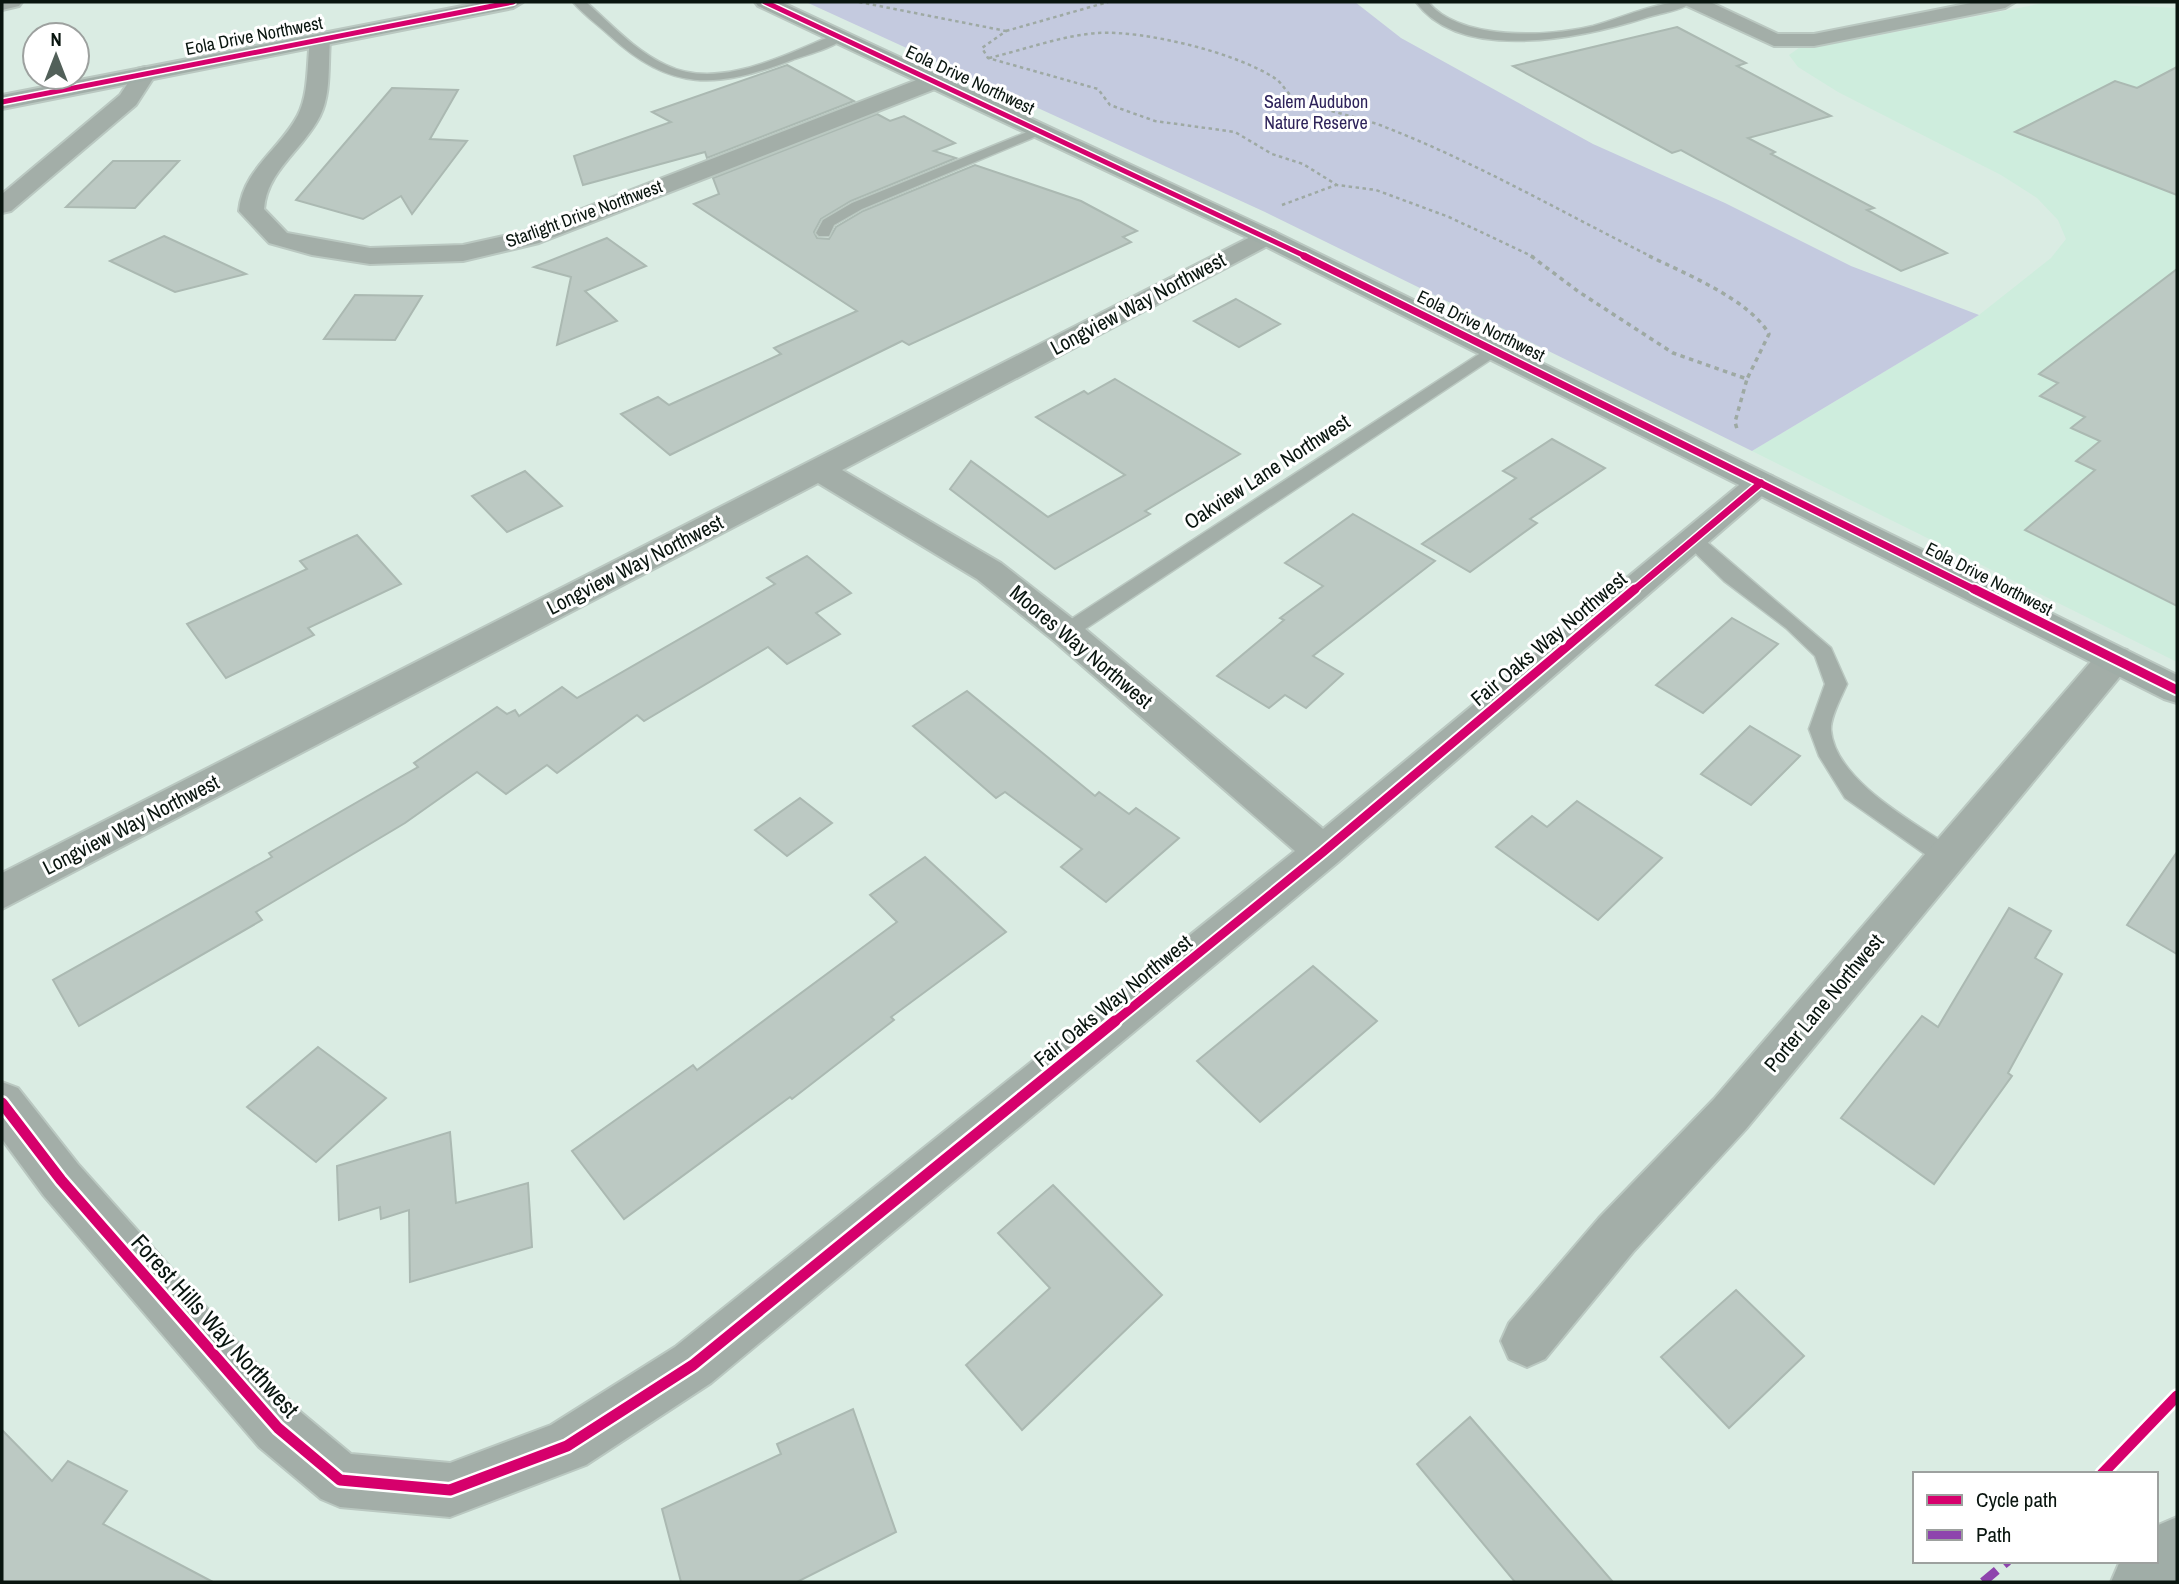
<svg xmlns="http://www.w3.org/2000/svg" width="2179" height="1584" viewBox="0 0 2179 1584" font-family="'Archivo Narrow',sans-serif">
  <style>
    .built { fill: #ceeddd }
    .forest { fill: #c4cadf }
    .building { fill: #bcc9c3; stroke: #abb9b2; stroke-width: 2 }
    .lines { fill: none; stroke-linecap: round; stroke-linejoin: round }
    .lane-casing { stroke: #bac8c1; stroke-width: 3 }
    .street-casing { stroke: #bac8c1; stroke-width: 4 }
    .secondary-casing { stroke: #bac8c1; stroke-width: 4 }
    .path-far1 { stroke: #9ea9a3; stroke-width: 2.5; stroke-dasharray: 3.5 3.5; stroke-linecap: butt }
    .path { stroke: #9ea9a3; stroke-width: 3.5; stroke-dasharray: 4.5 4.5; stroke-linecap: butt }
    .lane { fill: #a3aea8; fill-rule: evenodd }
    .street { fill: #a3aea8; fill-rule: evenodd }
    .secondary { fill: #a0ada7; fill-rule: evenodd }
    .quiet { stroke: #8e44ad; stroke-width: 9; stroke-dasharray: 18 9; stroke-linecap: butt }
    .cycleway-far3-casing { stroke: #fff; stroke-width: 8 }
    .cycleway-far2-casing { stroke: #fff; stroke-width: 10 }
    .cycleway-far1-casing { stroke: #fff; stroke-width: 13 }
    .cycleway-casing { stroke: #fff; stroke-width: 16 }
    .cycleway-far3 { stroke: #d6006c; stroke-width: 5 }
    .cycleway-far2 { stroke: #d6006c; stroke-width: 7 }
    .cycleway-far1 { stroke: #d6006c; stroke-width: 9 }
    .cycleway { stroke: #d6006c; stroke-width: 11 }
    .labels { text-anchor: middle; stroke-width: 6; stroke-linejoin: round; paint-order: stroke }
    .far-street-label { font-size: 18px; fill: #09150f; stroke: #fff }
    .far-park-label { font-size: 18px; fill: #2e235a; stroke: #fff }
    .street-label { font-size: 21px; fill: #09150f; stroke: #fff }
    .near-street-label { font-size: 24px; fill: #09150f; stroke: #fff }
  </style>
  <rect width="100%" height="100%" fill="#daece3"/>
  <polygon class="built" points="2049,2 2177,8 2177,662 1752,451 1979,315 2051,258 2066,239 2058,220 2037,198 2001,175 1838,92 1798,67 1789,55 1803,45 1860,39"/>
  <polygon class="forest" points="806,2 1355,2 1401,38 1593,144 1725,203 1851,266 1979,315 1752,451 1265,212"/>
  <g class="building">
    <polygon points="1677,27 1746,63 1737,66 1831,116 1748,138 1775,152 1771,154 1874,208 1867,210 1947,253 1901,271 1681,150 1672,153 1513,66"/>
    <polygon points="787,65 854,101 707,158 705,152 583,185 574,156 671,122 652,112"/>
    <polygon points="2177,67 2177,195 2015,132 2115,81 2137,88"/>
    <polygon points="392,88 458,90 430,139 467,141 412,214 401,196 363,219 296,200"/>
    <polygon points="877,114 890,121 904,116 955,143 934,151 956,158 851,201 821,219 814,232 817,238 829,239 836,227 863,211 975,165 1081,201 1137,231 1123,237 1131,242 909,345 902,341 670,455 621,414 658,397 669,405 781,354 774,348 857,311 694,204 719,194 713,178"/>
    <polygon points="113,161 179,161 135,208 66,207"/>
    <polygon points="164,236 246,274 175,292 110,261"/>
    <polygon points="607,238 646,266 585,291 617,321 557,345 571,277 534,267"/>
    <polygon points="2177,269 2177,606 2025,530 2095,470 2076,461 2100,441 2071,428 2085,417 2040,396 2058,383 2039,374"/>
    <polygon points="355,295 422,296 395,340 324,339"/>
    <polygon points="1236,299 1280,324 1239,347 1194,321"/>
    <polygon points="1115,379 1240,454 1145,511 1150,514 1055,569 950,489 971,461 1048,517 1125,475 1036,417 1084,391 1088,394"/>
    <polygon points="1552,439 1605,468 1530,519 1537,523 1470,572 1422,544 1516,478 1503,471"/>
    <polygon points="525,471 562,506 507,532 472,496"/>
    <polygon points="1353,514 1435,561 1313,656 1343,674 1306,708 1285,695 1269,708 1217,676 1284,620 1280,618 1323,586 1285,563"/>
    <polygon points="357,535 401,584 308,628 314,635 226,678 187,624 307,569 300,561"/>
    <polygon points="807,556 851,593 816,613 840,634 787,664 768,647 644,721 637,715 557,773 547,765 506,794 477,772 405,823 256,912 262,920 79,1026 53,980 272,857 269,853 418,767 414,763 497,707 507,714 515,710 519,716 562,687 577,698 775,584 767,578"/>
    <polygon points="1732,618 1778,644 1703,713 1656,685"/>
    <polygon points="967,691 1095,796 1099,792 1129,814 1136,808 1179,838 1106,902 1061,867 1082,849 1005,792 996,798 913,726"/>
    <polygon points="1750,726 1800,756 1751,805 1701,774"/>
    <polygon points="800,798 832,823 787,856 755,830"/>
    <polygon points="1577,801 1662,858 1598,920 1496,847 1532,816 1547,827"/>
    <polygon points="2177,852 2177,954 2127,925"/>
    <polygon points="925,857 1006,932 891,1017 894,1020 792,1099 790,1097 624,1219 572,1151 693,1065 697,1070 897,922 870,895"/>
    <polygon points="2009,908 2051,931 2035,958 2062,974 2008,1073 2012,1076 1934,1184 1841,1118 1922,1016 1938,1027"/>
    <polygon points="1313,966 1377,1021 1260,1122 1197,1061"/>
    <polygon points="318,1047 386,1098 316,1162 247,1107"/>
    <polygon points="450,1132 456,1203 528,1183 532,1247 410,1282 409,1210 381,1219 380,1207 339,1220 337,1166"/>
    <polygon points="1053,1185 1162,1295 1022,1430 966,1365 1050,1288 998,1233"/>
    <polygon points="1736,1290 1804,1356 1729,1428 1661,1357"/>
    <polygon points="853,1409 896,1532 797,1582 681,1582 662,1509 781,1454 777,1444"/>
    <polygon points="1470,1417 1613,1582 1515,1582 1417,1464"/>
    <polygon points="2,1430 52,1481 68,1461 127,1491 103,1524 213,1582 2,1582"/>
  </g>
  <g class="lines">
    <defs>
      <g id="lane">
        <path d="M573,2H586C611,24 635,51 666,65C719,91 786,54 836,34L846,37C833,48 809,54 792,60C716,89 671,92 609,35C597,24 583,14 573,2Z"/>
        <path d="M1416,2H1428C1460,41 1548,37 1593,26C1626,17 1659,0 1693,2C1682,10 1662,13 1648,17C1586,37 1462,65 1416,2Z"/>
        <polygon points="1037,128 1049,131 862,209 834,225 829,236 819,236 816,233 823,220 852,203"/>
        <polygon points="1493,345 1501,350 1499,354 1073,637 1059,637 1056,632 1059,627"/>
        <path d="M1693,534L1700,536L1831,648L1847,684C1842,696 1830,717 1831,730C1835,781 1917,824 1955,850L1959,857L1955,864L1947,866L1939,864L1845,798L1819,756L1809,729L1825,684L1815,656L1786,628L1724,581L1686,544L1683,540L1686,536Z"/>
      </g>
      <g id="street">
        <polygon points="2,2 22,2 19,6 2,10"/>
        <polygon points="1684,2 1710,2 1778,34 1814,34 1976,2 2015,2 2005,8 1814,46 1774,46 1687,6"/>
        <path d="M320,34L330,40C328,65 331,94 320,116C303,150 267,170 264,209L287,233L370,248L463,245L522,232L927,76L935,74L946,81L943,86L539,243L463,261L370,264L312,255L269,243L239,211C243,169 280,150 298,115C309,93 307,64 310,40Z"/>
        <polygon points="145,67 156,74 136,105 11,211 2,213 2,194 120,95 137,69"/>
        <polygon points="1266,229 1275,232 1279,237 1275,242 842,470 1001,563 1078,623 1323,829 1750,476 1761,473 1772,476 1777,483 1337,863 711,1383 586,1465 450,1517 340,1507 321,1499 259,1447 44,1196 2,1139 2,1082 18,1088 78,1164 297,1409 351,1454 450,1463 551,1425 675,1347 1295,851 1054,641 977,579 818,483 2,909 2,873"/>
        <polygon points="2114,647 2127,650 2132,659 2127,668 1746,1129 1633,1252 1545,1359 1527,1367 1509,1359 1501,1341 1509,1323 1599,1218 1714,1099 2101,650"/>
      </g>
      <g id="secondary">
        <polygon points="483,2 523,2 513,8 2,109 2,95"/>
        <polygon points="755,2 781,2 1275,232 2177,675 2177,703 2164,699 1257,242 758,6"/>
        <polygon points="2177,1517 2177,1582 2111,1582 2120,1561 2156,1561 2156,1526"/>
      </g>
    </defs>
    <use href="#lane" class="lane-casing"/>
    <use href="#street" class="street-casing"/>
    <use href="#secondary" class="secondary-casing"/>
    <g class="path-far1">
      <polyline points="859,2 1006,31 982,48 988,58 1098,89 1110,105 1155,121 1235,132 1272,154 1303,164 1337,185 1376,190 1449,217 1534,257"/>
      <polyline points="1006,31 1108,2"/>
      <path d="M989,58C1023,50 1064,35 1098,33C1144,30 1238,53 1276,79C1283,84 1287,94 1294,98C1324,112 1360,116 1390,129C1481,165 1565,214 1652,257"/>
      <polyline points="1282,205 1336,185"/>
    </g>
    <g class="path">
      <polyline points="1531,256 1579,292 1673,353 1747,379 1735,422 1737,429"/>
      <path d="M1649,256C1684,273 1750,300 1769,334L1747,379"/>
    </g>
    <use href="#lane" class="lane"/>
    <use href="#street" class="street"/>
    <use href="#secondary" class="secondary"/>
    <polyline class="quiet" points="1983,1582 2008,1561"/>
    <defs>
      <g id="cycleway-far3">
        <polyline points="765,2 1307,257"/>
        <polyline points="2,102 513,2"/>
      </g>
      <g id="cycleway-far2">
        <polyline points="1304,256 1977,591"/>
        <polyline points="1633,591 1761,483"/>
      </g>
      <g id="cycleway-far1">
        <polyline points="1974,589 2177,690"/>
        <polyline points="1113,1023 1323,852 1635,589"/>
      </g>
      <g id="cycleway">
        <polyline points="2,1103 61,1180 278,1428 340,1480 450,1490 567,1446 693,1365 1115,1021"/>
        <polyline points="2102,1474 2177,1396"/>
      </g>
    </defs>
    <use href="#cycleway-far3" class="cycleway-far3-casing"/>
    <use href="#cycleway-far2" class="cycleway-far2-casing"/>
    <use href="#cycleway-far1" class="cycleway-far1-casing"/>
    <use href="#cycleway" class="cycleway-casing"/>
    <use href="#cycleway-far3" class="cycleway-far3"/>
    <use href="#cycleway-far2" class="cycleway-far2"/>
    <use href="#cycleway-far1" class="cycleway-far1"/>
    <use href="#cycleway" class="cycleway"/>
  </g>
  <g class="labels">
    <g class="far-street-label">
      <text transform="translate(254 36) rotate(-11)" y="6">Eola Drive Northwest</text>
      <text transform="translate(970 80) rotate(25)" y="6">Eola Drive Northwest</text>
      <text transform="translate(584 214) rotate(-20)" y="6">Starlight Drive Northwest</text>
      <text transform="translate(1481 326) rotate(26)" y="6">Eola Drive Northwest</text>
      <text transform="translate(1989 579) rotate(27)" y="6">Eola Drive Northwest</text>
    </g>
    <g class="far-park-label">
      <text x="1316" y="108">Salem Audubon<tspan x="1316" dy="21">Nature Reserve</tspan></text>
    </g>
    <g class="street-label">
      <text transform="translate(1138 304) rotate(-28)" y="7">Longview Way Northwest</text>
      <text transform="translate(1267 472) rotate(-33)" y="7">Oakview Lane Northwest</text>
      <text transform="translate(635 565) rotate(-27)" y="7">Longview Way Northwest</text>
      <text transform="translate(1549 639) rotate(-40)" y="7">Fair Oaks Way Northwest</text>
      <text transform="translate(1081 647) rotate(40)" y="7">Moores Way Northwest</text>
      <text transform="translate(131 825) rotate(-27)" y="7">Longview Way Northwest</text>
      <text transform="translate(1113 1001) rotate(-39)" y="7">Fair Oaks Way Northwest</text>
      <text transform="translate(1824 1003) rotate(-50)" y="7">Porter Lane Northwest</text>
    </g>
    <g class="near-street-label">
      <text transform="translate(215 1326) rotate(48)" y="8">Forest Hills Way Northwest</text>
    </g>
  </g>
  <rect width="2179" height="1584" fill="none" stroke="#09150f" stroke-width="7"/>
  <rect x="1913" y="1472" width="245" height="91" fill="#ffffff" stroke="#9da19f" stroke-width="2"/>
  <rect x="1927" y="1495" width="35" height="10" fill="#d6006c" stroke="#9da19f" stroke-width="2"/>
  <text x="1976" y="1507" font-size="21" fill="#09150f">Cycle path</text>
  <rect x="1927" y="1530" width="35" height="10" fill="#8e44ad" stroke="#9da19f" stroke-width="2"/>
  <text x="1976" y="1542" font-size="21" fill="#09150f">Path</text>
  <g transform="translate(56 56)"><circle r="33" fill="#ffffff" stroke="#9da19f" stroke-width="2"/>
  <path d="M0-5L12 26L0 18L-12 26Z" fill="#526059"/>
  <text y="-10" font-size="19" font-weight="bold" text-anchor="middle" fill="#09150f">N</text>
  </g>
</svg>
